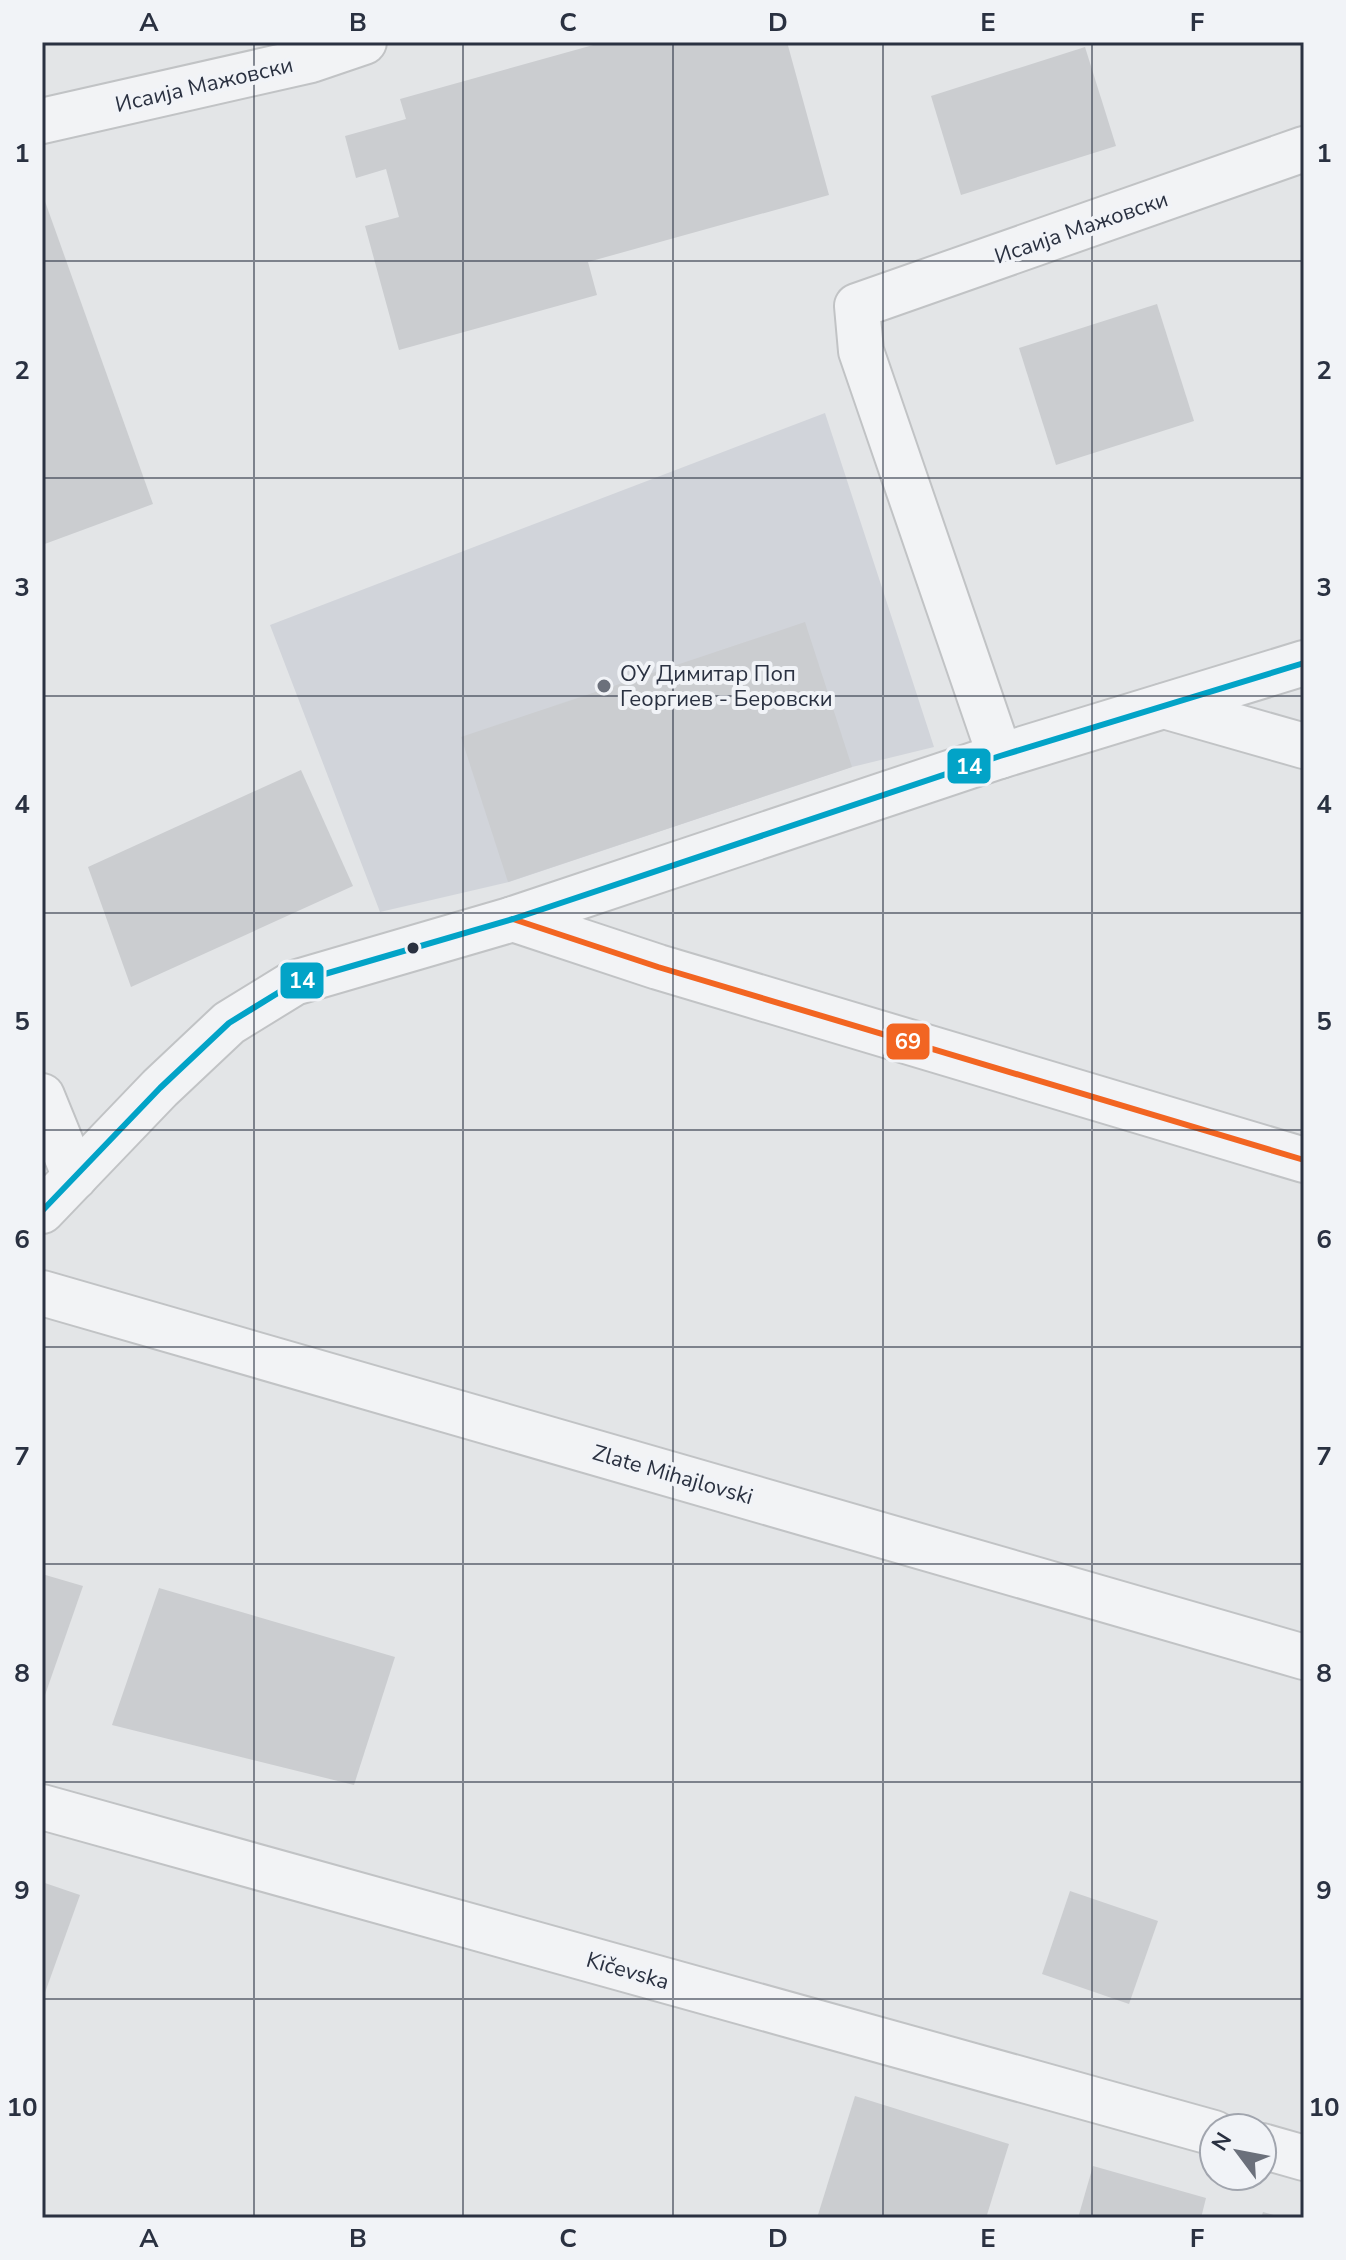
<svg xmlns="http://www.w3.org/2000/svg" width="1346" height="2260" viewBox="0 0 1346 2260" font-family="'Nunito Sans',sans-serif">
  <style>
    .built { fill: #d1d4da }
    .building { fill: #cbcdd0 }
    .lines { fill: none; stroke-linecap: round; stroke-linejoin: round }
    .street-casing { stroke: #c1c3c5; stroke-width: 48 }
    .street { stroke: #f2f3f5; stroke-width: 44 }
    .bus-1-casing { stroke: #f1f3f7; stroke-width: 12 }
    .bus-2-casing { stroke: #f1f3f7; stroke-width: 12 }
    .bus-1 { stroke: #f26522; stroke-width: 6 }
    .bus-2 { stroke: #02a3c7; stroke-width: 6 }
    .grid { fill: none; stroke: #2a3141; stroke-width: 2; stroke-opacity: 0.55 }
    .poi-dot { fill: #6b707b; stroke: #f1f3f7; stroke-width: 3 }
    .bus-dot { fill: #2a3141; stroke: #f1f3f7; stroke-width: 3 }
    .labels { text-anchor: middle; stroke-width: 8; stroke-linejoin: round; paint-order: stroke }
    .street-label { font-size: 22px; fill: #2a3141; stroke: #f1f3f7 }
    .poi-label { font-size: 22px; fill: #2a3141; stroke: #f1f3f7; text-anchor: start }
    .line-badge { stroke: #f1f3f7; stroke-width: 3 }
    .badge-label { font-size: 22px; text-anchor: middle; font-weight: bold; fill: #fff }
    .neatline { fill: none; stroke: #2a3141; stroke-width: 3 }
    .grid-label { font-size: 26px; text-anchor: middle; font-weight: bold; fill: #2a3141 }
  </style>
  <rect width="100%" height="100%" fill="#e3e5e7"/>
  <polygon class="built" points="825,413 934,747 852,767 509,882 380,912 270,625"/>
  <g class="building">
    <polygon points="604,42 787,42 829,195 588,262 597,295 399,350 365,226 399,217 386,169 356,178 345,136 406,119 400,99"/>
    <polygon points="1085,47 1116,146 961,195 931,96"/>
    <polygon points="42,193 153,504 42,545"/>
    <polygon points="1157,304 1194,421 1056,465 1019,348"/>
    <polygon points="805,622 852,767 508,882 461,737"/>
    <polygon points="301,770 353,886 131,987 88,867"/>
    <polygon points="42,1574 83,1586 44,1698 42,1697"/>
    <polygon points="159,1588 395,1657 354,1785 112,1725"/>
    <polygon points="42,1882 80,1895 42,2001"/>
    <polygon points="1070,1891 1158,1921 1129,2004 1042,1974"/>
    <polygon points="855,2096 1009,2144 986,2218 817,2218"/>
    <polygon points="1093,2166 1206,2198 1201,2218 1078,2218"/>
    <polygon points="1263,2212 1281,2217 1281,2218 1261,2218"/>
  </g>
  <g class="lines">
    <defs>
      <g id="street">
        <polyline points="42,121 311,60 364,42"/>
        <polyline points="1164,706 1304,746"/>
        <polyline points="1000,756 861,351 857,306 1304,149"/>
        <polyline points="513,919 658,967 1304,1160"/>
        <polyline points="42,1096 75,1177"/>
        <polyline points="42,1211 160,1088 229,1023 294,983 513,919 1000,756 1304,663"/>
        <polyline points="42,1293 1304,1657"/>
        <polyline points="42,1807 1214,2133"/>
        <polyline points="1262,2146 1304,2158"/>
      </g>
    </defs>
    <use href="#street" class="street-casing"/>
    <use href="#street" class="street"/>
    <defs>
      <polyline id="bus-1" points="513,919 658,967 1304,1160"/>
      <polyline id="bus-2" points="42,1211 160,1088 229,1023 294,983 513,919 1000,756 1304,663"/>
    </defs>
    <use href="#bus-1" class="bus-1-casing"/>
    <use href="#bus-2" class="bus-2-casing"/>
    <use href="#bus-1" class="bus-1"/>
    <use href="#bus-2" class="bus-2"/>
  </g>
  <path class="grid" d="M254,42V2218M463,42V2218M673,42V2218M883,42V2218M1092,42V2218M42,261H1304M42,478H1304M42,696H1304M42,913H1304M42,1130H1304M42,1347H1304M42,1564H1304M42,1782H1304M42,1999H1304"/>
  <circle class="poi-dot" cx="604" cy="686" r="8"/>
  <circle class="bus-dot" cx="413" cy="948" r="7"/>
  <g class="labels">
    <g class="street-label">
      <text transform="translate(204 84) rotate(-13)" y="8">Исаија Мажовски</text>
      <text transform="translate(1081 227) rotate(-19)" y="8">Исаија Мажовски</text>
      <text transform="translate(673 1474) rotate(16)" y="8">Zlate Mihajlovski</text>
      <text transform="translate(628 1970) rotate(16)" y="8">Kičevska</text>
    </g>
    <g class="poi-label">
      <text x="620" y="681">ОУ Димитар Поп<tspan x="620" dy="25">Георгиев - Беровски</tspan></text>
    </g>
  </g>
  <g class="line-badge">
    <rect x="946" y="747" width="46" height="38" rx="8" fill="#02a3c7"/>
    <rect x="279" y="961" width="46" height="39" rx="8" fill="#02a3c7"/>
    <rect x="885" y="1022" width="46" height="39" rx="8" fill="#f26522"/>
  </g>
  <g class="badge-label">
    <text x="969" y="774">14</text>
    <text x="302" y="988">14</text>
    <text x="908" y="1049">69</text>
  </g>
  <rect width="1346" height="2260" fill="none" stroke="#f1f3f7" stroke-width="88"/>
  <g transform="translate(1238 2152) rotate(302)"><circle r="38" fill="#f1f3f7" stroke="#a1a5ae" stroke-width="2"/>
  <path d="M0-6L14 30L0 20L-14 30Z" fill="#6b707b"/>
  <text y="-12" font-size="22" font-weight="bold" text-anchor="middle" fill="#2a3141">N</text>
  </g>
  <rect x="44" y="44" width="1258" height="2172" class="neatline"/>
  <g class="grid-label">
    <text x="149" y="31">A</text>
    <text x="358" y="31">B</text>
    <text x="568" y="31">C</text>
    <text x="778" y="31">D</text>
    <text x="988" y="31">E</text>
    <text x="1197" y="31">F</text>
    <text x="22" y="162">1</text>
    <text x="1324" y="162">1</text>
    <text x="22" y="379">2</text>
    <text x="1324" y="379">2</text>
    <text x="22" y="596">3</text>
    <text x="1324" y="596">3</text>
    <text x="22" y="813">4</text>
    <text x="1324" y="813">4</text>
    <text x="22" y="1030">5</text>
    <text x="1324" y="1030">5</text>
    <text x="22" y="1248">6</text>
    <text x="1324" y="1248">6</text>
    <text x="22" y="1465">7</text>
    <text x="1324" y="1465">7</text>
    <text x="22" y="1682">8</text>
    <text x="1324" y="1682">8</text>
    <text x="22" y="1899">9</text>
    <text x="1324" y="1899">9</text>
    <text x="22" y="2116">10</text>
    <text x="1324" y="2116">10</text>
    <text x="149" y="2247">A</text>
    <text x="358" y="2247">B</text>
    <text x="568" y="2247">C</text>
    <text x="778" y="2247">D</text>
    <text x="988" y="2247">E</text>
    <text x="1197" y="2247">F</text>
  </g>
</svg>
